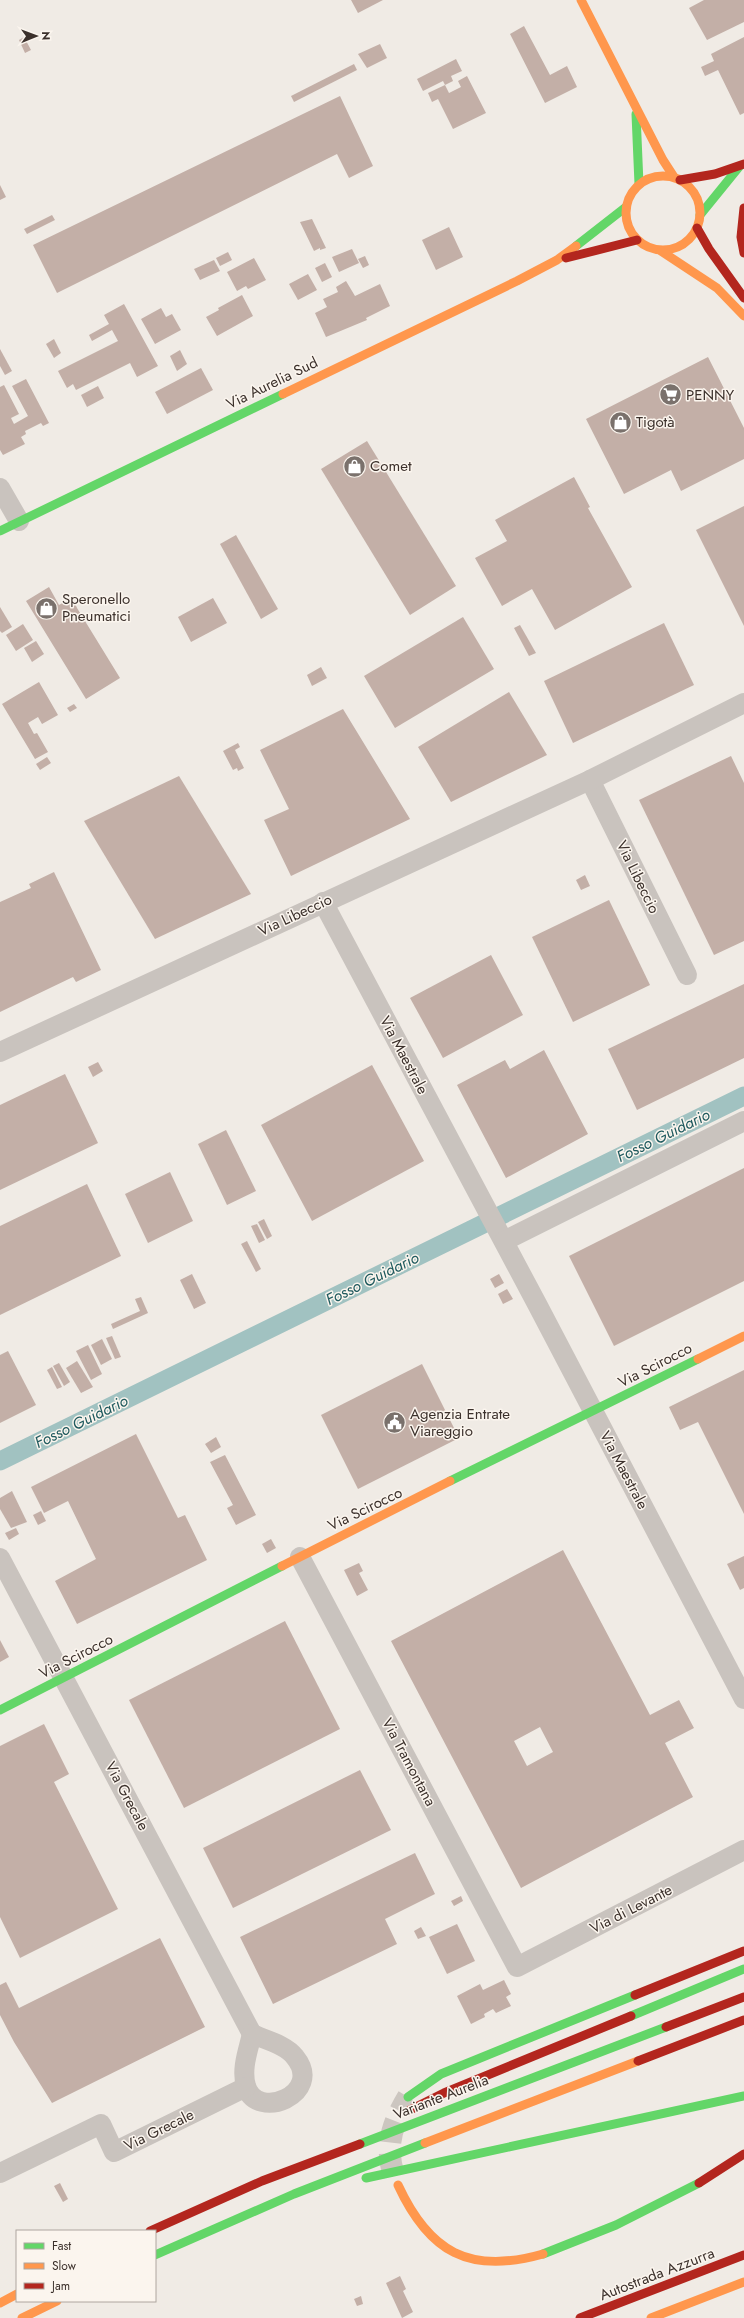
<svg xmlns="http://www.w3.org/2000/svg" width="744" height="2318" viewBox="0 0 744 2318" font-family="Jost,sans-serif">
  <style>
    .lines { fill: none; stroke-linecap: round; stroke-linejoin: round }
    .canal { stroke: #a1c2c1; stroke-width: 19 }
    .building { fill: #c3afa7; fill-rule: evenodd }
    .highway-tunnel { stroke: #ccc6c0; stroke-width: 22; stroke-dasharray: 22 11; stroke-linecap: butt }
    .street { stroke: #c9c3be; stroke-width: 20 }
    .fast { stroke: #63d668; stroke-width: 9 }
    .slow { stroke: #ff974d; stroke-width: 9 }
    .jam { stroke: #b3261e; stroke-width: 9 }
    .labels { text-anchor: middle; stroke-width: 3; stroke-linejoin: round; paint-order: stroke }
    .street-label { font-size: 15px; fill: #3b302b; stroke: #fbf5ee }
    .poi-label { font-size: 15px; fill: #3b302b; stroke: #fbf5ee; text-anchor: start }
    .water-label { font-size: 16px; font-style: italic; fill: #1f5a5e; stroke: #fbf5ee }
  </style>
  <rect width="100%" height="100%" fill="#f0ebe5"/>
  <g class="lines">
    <polyline class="canal" points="0,1461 744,1096"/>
  </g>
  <g class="building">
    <polygon points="351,0 383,0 358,13"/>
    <polygon points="704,0 744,0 744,22 707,40 689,8"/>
    <polygon points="524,26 550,75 567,66 577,87 545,103 510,34"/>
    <polygon points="24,37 31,50 25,53 19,40"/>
    <polygon points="744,37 744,113 740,115 718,70 705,76 701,67 714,61 711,54"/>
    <polygon points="380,44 387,58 367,68 358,54"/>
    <polygon points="456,59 462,71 451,76 453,81 445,85 449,93 461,87 458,81 467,76 486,113 453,129 438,99 432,102 428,93 445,85 443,81 423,91 417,79"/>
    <polygon points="354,64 357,70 294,102 291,96"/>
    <polygon points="340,96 373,166 349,178 337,154 57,293 33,245"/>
    <polygon points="0,185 6,197 0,200"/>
    <polygon points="52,215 55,220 27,234 24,229"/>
    <polygon points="312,219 326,248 320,250 320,248 314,251 300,222"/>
    <polygon points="449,227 463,257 436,270 422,240"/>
    <polygon points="352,249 359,263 339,272 332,257"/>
    <polygon points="228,252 232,260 220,266 216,258"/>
    <polygon points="365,256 369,265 363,268 358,259"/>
    <polygon points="254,258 266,280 248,289 246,286 237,291 227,272"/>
    <polygon points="214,260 220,271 200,280 194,269"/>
    <polygon points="325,263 332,277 322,282 315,268"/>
    <polygon points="308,274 317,290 298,300 289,284"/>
    <polygon points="346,281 355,296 380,284 390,306 366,318 367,320 326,337 315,313 327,307 323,299 338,292 336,287"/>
    <polygon points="242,295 253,316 217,336 206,317 219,310 218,308"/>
    <polygon points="124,304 158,366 137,377 130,363 76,390 73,384 67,388 58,371 118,341 112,330 92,341 89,335 109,324 104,315"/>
    <polygon points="161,308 166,317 172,314 181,330 155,344 141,319"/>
    <polygon points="54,339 61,353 54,358 46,344"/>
    <polygon points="0,349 12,371 5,375 0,366"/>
    <polygon points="180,350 187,364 177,371 170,356"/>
    <polygon points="708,357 744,428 744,459 681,491 671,470 624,494 586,419"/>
    <polygon points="201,368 213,390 167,414 155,392"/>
    <polygon points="26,379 49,423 43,426 41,423 25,431 26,434 21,437 25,444 3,455 0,450 0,387 4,385 19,414 11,418 14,424 28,416 12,386"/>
    <polygon points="98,386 104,398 87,407 81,395"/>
    <polygon points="367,441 456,586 410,615 321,469"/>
    <polygon points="574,477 590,507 588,508 632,587 555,630 532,589 502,606 475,558 507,541 495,520"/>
    <polygon points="744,506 744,626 696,530"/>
    <polygon points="236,535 278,609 261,619 220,544"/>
    <polygon points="49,587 59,605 66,601 68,597 74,601 77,608 120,678 86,699 26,601"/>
    <polygon points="213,598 227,623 191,642 178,617"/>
    <polygon points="0,607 12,627 2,633 0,631"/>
    <polygon points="463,617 494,669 395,728 364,676"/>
    <polygon points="664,623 694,685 573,743 544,681"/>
    <polygon points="23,624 33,640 16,651 6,635"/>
    <polygon points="520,625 536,653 529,656 514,628"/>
    <polygon points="36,641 44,654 32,662 24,648"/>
    <polygon points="321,667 327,678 312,686 307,675"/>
    <polygon points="39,682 58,715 42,724 38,717 28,723 34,734 37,733 48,752 35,759 2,704"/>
    <polygon points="509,692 547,755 451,802 418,747"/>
    <polygon points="74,704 77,708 70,712 67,708"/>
    <polygon points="343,709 410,819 291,876 264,820 289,809 260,750"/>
    <polygon points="238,743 240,747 235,750 244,768 238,771 237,768 233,770 223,751"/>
    <polygon points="731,756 744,783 744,941 714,955 639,800"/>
    <polygon points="47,757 51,763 40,770 36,764"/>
    <polygon points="179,776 251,894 155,939 84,821"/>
    <polygon points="54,872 101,970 76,982 73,977 0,1012 0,902 31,888 29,884"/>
    <polygon points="585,875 590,886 581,890 576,880"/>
    <polygon points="609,900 650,985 573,1022 532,937"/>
    <polygon points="491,955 523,1015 443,1058 410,998"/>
    <polygon points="744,984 744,1058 637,1110 608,1049"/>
    <polygon points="544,1050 588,1134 506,1178 457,1085 505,1060 510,1069"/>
    <polygon points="98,1062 103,1071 93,1077 88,1067"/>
    <polygon points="372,1065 424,1161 312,1221 261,1125"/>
    <polygon points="65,1074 98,1143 0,1190 0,1105"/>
    <polygon points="226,1130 256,1191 227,1205 198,1144"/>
    <polygon points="744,1168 744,1281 614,1346 569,1256"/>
    <polygon points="170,1172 193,1221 148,1243 125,1194"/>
    <polygon points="87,1184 121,1256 0,1315 0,1226"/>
    <polygon points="264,1219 272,1236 267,1239 258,1222"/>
    <polygon points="257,1224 265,1240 259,1243 251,1226"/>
    <polygon points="247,1241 261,1269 256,1272 241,1244"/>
    <polygon points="192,1274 206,1303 194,1309 180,1280"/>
    <polygon points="499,1274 504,1283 495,1288 490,1279"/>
    <polygon points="507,1289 513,1299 503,1304 498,1294"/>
    <polygon points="141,1297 148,1313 113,1329 111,1324 140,1311 135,1299"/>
    <polygon points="112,1336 121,1357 115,1359 106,1338"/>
    <polygon points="102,1339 112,1359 101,1365 91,1345"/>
    <polygon points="88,1345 102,1374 91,1380 76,1351"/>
    <polygon points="8,1351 36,1405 0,1423 0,1355"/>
    <polygon points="77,1361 93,1387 81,1393 66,1368"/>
    <polygon points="59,1363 70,1382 64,1386 53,1366"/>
    <polygon points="422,1364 459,1438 358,1489 321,1415"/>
    <polygon points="52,1367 62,1387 57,1389 47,1370"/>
    <polygon points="744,1370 744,1514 698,1422 680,1430 669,1407"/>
    <polygon points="136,1434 178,1518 185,1515 207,1560 77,1624 55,1581 96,1559 68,1501 44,1513 31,1487"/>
    <polygon points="216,1437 221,1447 211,1453 205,1444"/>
    <polygon points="225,1455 256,1515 236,1525 227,1508 233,1505 210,1462"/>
    <polygon points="12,1491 27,1522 11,1528 0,1509 0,1498"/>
    <polygon points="41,1511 46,1521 38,1525 33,1515"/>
    <polygon points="16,1528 19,1534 9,1540 5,1533"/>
    <polygon points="271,1539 276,1548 267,1553 262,1544"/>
    <path d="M563,1550L650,1715L679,1700L694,1728L665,1743L693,1797L521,1888L391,1641ZM540,1727L553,1752L527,1766L514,1741Z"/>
    <polygon points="744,1556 744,1588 740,1590 727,1564"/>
    <polygon points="359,1563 363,1571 359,1573 368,1590 357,1596 344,1570"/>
    <polygon points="285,1621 340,1729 184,1808 129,1700"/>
    <polygon points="0,1640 9,1657 0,1662"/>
    <polygon points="44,1724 69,1774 54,1782 118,1909 20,1958 0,1917 0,1746"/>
    <polygon points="360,1770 391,1830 233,1908 203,1848"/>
    <polygon points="415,1853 435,1894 385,1919 397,1944 273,2004 240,1937"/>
    <polygon points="461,1896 463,1901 454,1906 451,1901"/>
    <polygon points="457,1924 475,1961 447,1974 429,1937"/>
    <polygon points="421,1927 426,1936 418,1939 414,1931"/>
    <polygon points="160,1938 205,2027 52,2103 14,2042 0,2015 0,1985 6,1982 19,2008"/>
    <polygon points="504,1980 511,1994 506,1997 511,2006 496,2013 493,2009 484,2014 485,2017 471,2024 457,1996 480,1984 483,1990"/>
    <polygon points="60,2183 68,2199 63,2202 54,2186"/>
    <polygon points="400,2276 406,2289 403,2291 413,2312 402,2318 386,2283"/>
    <polygon points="361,2296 363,2304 357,2306 354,2299"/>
  </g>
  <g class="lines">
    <path class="highway-tunnel" d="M394,2175C384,2146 393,2122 408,2097"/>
    <g class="street">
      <polyline points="0,488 19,521"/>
      <polyline points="590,780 687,975"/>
      <polyline points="323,902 537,1304 744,1699"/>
      <polyline points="0,1052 590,780 744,703"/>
      <polyline points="504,1241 744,1121"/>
      <polyline points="300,1557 517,1967 744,1850"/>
      <polyline points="0,1558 252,2034"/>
      <path d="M252,2034C266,2040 286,2045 295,2057C325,2094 256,2122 246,2086C241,2069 248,2051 252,2034Z"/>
      <polyline points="0,2173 101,2124 114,2152 246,2087"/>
    </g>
    <g class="fast">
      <polyline points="636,114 639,184"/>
      <polyline points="700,215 739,167"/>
      <polyline points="576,246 626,207"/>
      <polyline points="0,531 283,394"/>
      <polyline points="450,1481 698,1359"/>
      <polyline points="0,1710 282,1566"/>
      <polyline points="631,2016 744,1969"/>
      <polyline points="408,2097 441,2074 635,1995"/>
      <polyline points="360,2144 666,2027"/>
      <polyline points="366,2178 744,2096"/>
      <polyline points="543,2254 616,2225 699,2183"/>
      <polyline points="155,2255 294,2194 425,2143"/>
    </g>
    <g class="slow">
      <polyline points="581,0 663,160 674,177"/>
      <circle cx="663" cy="213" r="37"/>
      <polyline points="661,251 717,288 744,316"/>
      <polyline points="283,394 517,281 557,260 576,246"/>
      <polyline points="698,1359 744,1336"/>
      <polyline points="282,1566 450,1481"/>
      <polyline points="425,2143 638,2061"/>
      <path d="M398,2185C429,2252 469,2275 543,2254"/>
      <polyline points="0,2303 17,2294"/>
      <polyline points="22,2318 57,2301"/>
      <polyline points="651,2318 744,2282"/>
    </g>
    <g class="jam">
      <polyline points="680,180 715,174 744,164"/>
      <polyline points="744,208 741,237 744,253"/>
      <polyline points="697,228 709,249 744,298"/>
      <polyline points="566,258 637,240"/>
      <polyline points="635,1995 744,1951"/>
      <polyline points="666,2027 744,1997"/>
      <polyline points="638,2061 744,2020"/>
      <polyline points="410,2110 444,2093 631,2016"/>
      <polyline points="699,2183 744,2154"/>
      <polyline points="150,2231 262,2181 360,2144"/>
      <polyline points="580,2318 744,2255"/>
    </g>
  </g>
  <defs>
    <symbol id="supermarket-disc" viewBox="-11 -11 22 22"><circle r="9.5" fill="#7a716c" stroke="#fbf5ee"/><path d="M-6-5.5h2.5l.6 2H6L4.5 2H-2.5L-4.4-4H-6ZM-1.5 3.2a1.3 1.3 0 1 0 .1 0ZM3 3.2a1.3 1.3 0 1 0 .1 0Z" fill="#fff"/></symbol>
    <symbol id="shop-disc" viewBox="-11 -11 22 22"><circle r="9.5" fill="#7a716c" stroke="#fbf5ee"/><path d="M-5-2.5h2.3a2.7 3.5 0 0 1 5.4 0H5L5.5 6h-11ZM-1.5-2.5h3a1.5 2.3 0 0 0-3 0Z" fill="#fff"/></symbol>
    <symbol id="civic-disc" viewBox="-11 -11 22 22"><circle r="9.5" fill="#7a716c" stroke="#fbf5ee"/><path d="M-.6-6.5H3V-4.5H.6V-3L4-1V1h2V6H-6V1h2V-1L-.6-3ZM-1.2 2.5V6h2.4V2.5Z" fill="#fff"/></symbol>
  </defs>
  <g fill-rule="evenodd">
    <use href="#supermarket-disc" x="658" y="382" width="25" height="25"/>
    <use href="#shop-disc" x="608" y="410" width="25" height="25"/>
    <use href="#shop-disc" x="342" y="454" width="25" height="25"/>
    <use href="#shop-disc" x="34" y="596" width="25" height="25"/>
    <use href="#civic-disc" x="382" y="1410" width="25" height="25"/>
  </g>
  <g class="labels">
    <g class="street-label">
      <text transform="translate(272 383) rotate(-26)" y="5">Via Aurelia Sud</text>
      <text transform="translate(638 877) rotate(64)" y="5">Via Libeccio</text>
      <text transform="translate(295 915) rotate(-25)" y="5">Via Libeccio</text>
      <text transform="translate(404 1055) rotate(62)" y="5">Via Maestrale</text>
      <text transform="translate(655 1365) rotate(-27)" y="5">Via Scirocco</text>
      <text transform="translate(624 1470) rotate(62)" y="5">Via Maestrale</text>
      <text transform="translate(365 1509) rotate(-26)" y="5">Via Scirocco</text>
      <text transform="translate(76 1656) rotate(-27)" y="5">Via Scirocco</text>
      <text transform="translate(409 1762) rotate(62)" y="5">Via Tramontana</text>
      <text transform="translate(127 1796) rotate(62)" y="5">Via Grecale</text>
      <text transform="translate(631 1909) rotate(-27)" y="5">Via di Levante</text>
      <text transform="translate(441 2097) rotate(-21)" y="5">Variante Aurelia</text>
      <text transform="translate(159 2130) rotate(-26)" y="5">Via Grecale</text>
      <text transform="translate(657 2274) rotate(-21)" y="5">Autostrada Azzurra</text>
    </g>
    <g class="poi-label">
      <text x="686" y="400">PENNY</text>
      <text x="636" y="427">Tigotà</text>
      <text x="370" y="471">Comet</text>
      <text x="62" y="604">Speronello<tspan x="62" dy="17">Pneumatici</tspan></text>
      <text x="410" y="1419">Agenzia Entrate<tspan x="410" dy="17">Viareggio</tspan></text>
    </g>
    <g class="water-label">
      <text transform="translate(663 1135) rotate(-26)" y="6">Fosso Guidario</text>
      <text transform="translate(372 1278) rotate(-26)" y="6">Fosso Guidario</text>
      <text transform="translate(81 1421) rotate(-26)" y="6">Fosso Guidario</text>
    </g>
  </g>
  <rect x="16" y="2230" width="140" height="72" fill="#fbf5ee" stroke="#aea6a0"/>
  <rect x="24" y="2243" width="20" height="6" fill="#63d668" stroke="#aea6a0"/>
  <text x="52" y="2250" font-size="12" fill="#3b302b">Fast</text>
  <rect x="24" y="2263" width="20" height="6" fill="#ff974d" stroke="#aea6a0"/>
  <text x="52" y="2270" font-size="12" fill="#3b302b">Slow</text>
  <rect x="24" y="2283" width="20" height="6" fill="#b3261e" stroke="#aea6a0"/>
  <text x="52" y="2290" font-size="12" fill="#3b302b">Jam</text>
  <g transform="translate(36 36) rotate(89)" stroke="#fbf5ee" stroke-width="3" paint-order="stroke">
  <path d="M0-3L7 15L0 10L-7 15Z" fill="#3b302b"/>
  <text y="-6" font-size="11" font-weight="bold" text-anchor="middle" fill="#3b302b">N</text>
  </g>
</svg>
